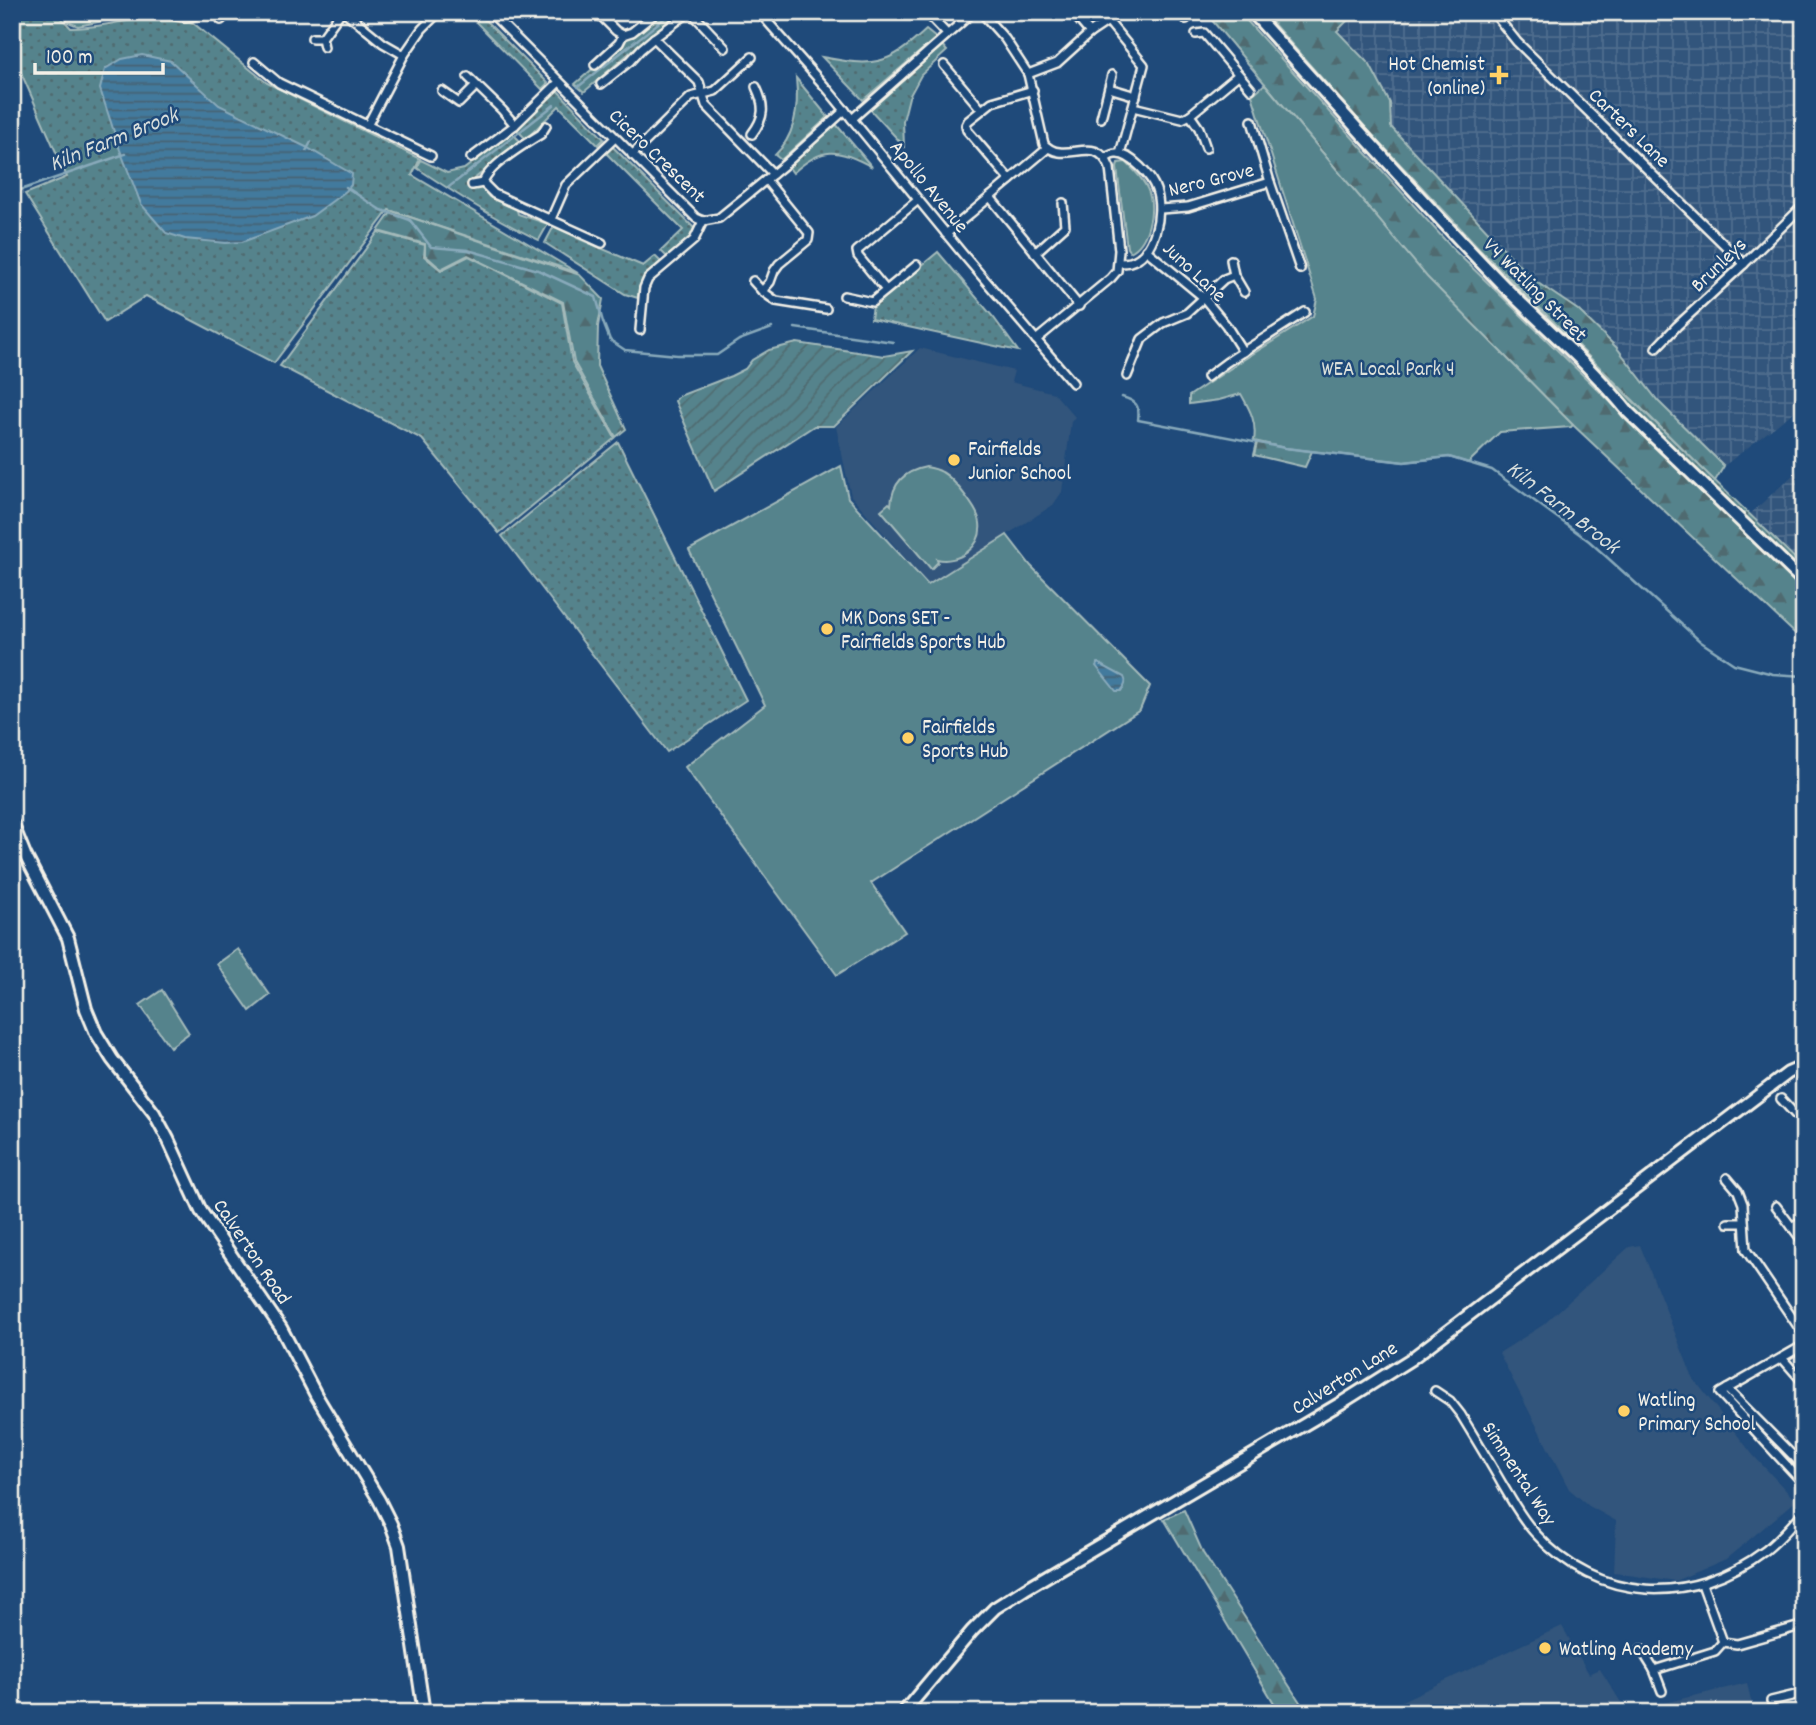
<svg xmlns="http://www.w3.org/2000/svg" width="1816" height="1725" viewBox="0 0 1816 1725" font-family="Dekko,sans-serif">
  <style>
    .built { fill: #31547b }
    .industrial { fill: url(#industrial-grid) }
    .grass { fill: url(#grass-dots); stroke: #a4baba; stroke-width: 2 }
    .forest { fill: url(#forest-firs); stroke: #a4baba; stroke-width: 2 }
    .park { fill: #54838c; stroke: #a4baba; stroke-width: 2 }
    .garden { fill: url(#garden-furrows); stroke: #a4baba; stroke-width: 2 }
    .water { fill: url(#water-rules); stroke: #89aabb; stroke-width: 2 }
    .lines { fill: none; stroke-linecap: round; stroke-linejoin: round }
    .stream { stroke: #89aabb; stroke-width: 2.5 }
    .street-tunnel { stroke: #3f638a; stroke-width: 7; stroke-dasharray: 7 3.5; stroke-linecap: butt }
    .street-casing { stroke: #f4f1e8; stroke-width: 12 }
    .secondary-casing { stroke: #f4f1e8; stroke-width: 16 }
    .street { stroke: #1f4a7a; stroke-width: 7 }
    .secondary { stroke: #1f4a7a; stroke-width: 10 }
    .poi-dot { fill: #ffd166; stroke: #1f4a7a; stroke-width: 2.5 }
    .labels { text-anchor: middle; stroke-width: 5; stroke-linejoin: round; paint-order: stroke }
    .poi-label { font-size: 21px; fill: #f4f1e8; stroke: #1f4a7a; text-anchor: start }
    .street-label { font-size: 21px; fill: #f4f1e8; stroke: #1f4a7a }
    .park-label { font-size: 21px; fill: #dce0da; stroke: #1f4a7a }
    .water-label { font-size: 23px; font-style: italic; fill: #d9dfdd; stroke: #1f4a7a }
  </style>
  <defs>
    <pattern id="industrial-grid" width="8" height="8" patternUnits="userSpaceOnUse" patternTransform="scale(1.75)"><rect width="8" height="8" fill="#31547b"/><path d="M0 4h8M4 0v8" fill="none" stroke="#4f6d8e"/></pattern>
    <pattern id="grass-dots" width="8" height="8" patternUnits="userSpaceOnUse" patternTransform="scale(1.75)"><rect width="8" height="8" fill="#54838c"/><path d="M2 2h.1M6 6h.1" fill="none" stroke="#506b70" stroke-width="1.8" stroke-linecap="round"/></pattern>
    <pattern id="forest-firs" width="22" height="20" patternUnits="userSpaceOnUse" patternTransform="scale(1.75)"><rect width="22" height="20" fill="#54838c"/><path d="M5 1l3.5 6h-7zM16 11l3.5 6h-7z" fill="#506b70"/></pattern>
    <pattern id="garden-furrows" width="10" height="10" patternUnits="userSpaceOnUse" patternTransform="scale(1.75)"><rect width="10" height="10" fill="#54838c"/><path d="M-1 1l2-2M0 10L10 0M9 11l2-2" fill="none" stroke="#506b70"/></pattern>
    <pattern id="water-rules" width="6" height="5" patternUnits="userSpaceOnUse" patternTransform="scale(1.75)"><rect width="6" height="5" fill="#427a9d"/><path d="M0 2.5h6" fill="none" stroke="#466172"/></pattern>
  </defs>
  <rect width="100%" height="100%" fill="#1f4a7a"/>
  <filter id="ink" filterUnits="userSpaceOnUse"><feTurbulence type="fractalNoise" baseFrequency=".0143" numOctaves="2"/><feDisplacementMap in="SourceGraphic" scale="14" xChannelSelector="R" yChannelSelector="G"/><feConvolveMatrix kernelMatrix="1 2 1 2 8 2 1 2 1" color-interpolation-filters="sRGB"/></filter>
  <g filter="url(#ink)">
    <g class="built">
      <polygon points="920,348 1014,371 1011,382 1054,393 1075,417 1071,422 1062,492 1053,505 929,585 851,496 836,427"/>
      <polygon points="1640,1245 1693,1378 1753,1455 1796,1501 1726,1559 1675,1581 1614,1572 1616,1521 1589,1506 1569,1489 1499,1353 1543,1325 1629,1247"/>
      <polygon points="1562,1626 1589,1674 1600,1669 1627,1712 1747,1683 1754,1713 1376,1713"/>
    </g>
    <g class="industrial">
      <polygon points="1356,12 1804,12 1804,404 1724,466 1639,380 1533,279 1391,127 1390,103 1370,65 1336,31"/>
      <polygon points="1804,465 1804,567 1750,514"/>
    </g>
    <g class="grass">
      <path d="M12,12H56L71,28C94,28 114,22 136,20L139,12H155L193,23L267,83L420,159L412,175L578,273L389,210L274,363L146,296L105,322L25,194L67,177L12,52Z"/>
      <polygon points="466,12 477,12 548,83 542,89"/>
      <polygon points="664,12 680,12 642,42 584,92 575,84 633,34 639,33"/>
      <path d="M1252,12H1263C1336,94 1408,177 1485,255C1590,361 1697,463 1804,567V582L1500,282Z"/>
      <path d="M926,30L936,38L863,100L822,57C874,67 887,66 926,30Z"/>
      <polygon points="941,44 947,51 921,75 909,97 903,121 904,146 868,107"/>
      <path d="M796,78L828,117L781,160L775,155C796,135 799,106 796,78Z"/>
      <polygon points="557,90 604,139 598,145 559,106 526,139 516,129"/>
      <path d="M835,123L872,167C838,148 822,146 793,173L787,165Z"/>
      <path d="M512,133L521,142L469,183L470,188H482L489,197L516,207L518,214L548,224L539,240C496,220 456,194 417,168L421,160L447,173L464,169Z"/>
      <polygon points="612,146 694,228 690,237 667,257 661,251 683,230 605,152"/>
      <path d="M554,226L576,235L577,238L643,266L655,256L661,262C649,272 637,281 638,298L625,294L545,243Z"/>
      <polygon points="378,232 425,245 424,256 441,270 469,256 562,303 572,362 615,438 499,533 422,439 280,366"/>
      <polygon points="938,252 994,318 1018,351 871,319 873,306"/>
      <polygon points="618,442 746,700 667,752 502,536"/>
    </g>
    <g class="forest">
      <polygon points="1205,12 1239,12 1454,250 1804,590 1804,642 1573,425 1427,278"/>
      <polygon points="1263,12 1356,12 1337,31 1370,65 1390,103 1391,127 1532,279 1578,310 1617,348 1658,401 1724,466 1715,481 1484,253 1364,126"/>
      <polygon points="392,211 580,275 603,299 598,326 597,366 626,429 616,437 574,362 563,302 468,255 441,269 425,255 425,244 378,231"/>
      <polygon points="1259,435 1313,449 1305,467 1254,455"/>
      <polygon points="1184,1510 1203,1553 1307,1713 1280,1713 1164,1519"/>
    </g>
    <g class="park">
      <polygon points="61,12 138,12 137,18 123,17 78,26 68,22"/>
      <path d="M1265,84L1427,277L1573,425L1571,427L1500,432L1468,463L1449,457L1404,462L1285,448L1254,441C1257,422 1250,410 1241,394L1219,400L1189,404V396L1243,360L1313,316L1317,299L1252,95Z"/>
      <path d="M1126,162C1135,171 1145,181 1149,193C1155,211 1148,244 1130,252L1127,248L1117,168L1118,163Z"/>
      <polygon points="841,466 848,498 928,585 1007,535 1031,566 1150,686 1140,710 871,883 905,932 837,975 685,767 765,705 689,550"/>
      <path d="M926,467C932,468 937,469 942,472C953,478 979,510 980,523C983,547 958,564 937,559L938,562L931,569L881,510L889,503L891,505C892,482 905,471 926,467Z"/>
      <polygon points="238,949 270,995 250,1011 217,964"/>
      <polygon points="162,990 189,1033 170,1047 140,1005"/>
    </g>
    <polygon class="garden" points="797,343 884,356 912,351 834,426 814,426 714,491 675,401 679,396 731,376 745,369 752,360 769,350"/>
    <g class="water">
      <polygon points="142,55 171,61 219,105 306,147 352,174 351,185 346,191 312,216 242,242 226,243 185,239 166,233 141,204 120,150 100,89 105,69 122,59"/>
      <path d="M1098,663L1124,677C1127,682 1125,686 1121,691H1116L1096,666Z"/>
    </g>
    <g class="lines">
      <g class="stream">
        <polyline points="578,87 672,12"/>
        <polyline points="306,151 311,142"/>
        <polyline points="346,187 379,209 410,220 431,247 468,250 538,270 596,297 603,322 610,340 625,350 677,355 717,355 739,340 772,328"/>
        <polyline points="449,187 554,105"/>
        <polyline points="12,193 125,154"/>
        <polyline points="795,328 893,342"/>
        <path d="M1122,397C1136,401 1140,405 1138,420L1285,448L1404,462L1449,457L1492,470L1589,541L1701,642L1734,664L1773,674L1804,676"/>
      </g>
      <polyline class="street-tunnel" points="746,139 752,134"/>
      <defs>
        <g id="street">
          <path d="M163,12C174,16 191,21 200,12"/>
          <polyline points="345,12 383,43 404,55"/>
          <polyline points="490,12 696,218 703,221 719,218 784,165 845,110"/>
          <polyline points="597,12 616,31 623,35 632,32 657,12"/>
          <polyline points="759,12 829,91 962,253 1073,383"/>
          <polyline points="926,12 947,34"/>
          <path d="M981,12L1005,39L1028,74L1044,144C1065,167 1096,131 1110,168L1119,250L1117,271L1111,278L1036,340"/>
          <polyline points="1072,12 1090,33"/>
          <polyline points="1182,12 1186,19"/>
          <polyline points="1493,12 1517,42 1744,264"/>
          <polyline points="221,20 229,12"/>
          <polyline points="1108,21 1144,65 1120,154"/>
          <polyline points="1196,34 1204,33 1251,89"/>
          <polyline points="312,38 322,38 324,47"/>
          <polyline points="322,38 341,12"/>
          <polyline points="654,38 699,82 706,105 773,174"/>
          <polyline points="254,62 279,83 431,156"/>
          <polyline points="595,65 619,43 623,35"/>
          <polyline points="944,65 981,109"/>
          <polyline points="1028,74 1057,63 1090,33 1108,21 1116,12"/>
          <polyline points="468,77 502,110 515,125"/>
          <polyline points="601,84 630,61 641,49 654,38 688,13 692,13 725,48"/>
          <polyline points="1109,88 1136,96"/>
          <polyline points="442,91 459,103 476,86"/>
          <polyline points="1133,107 1182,119 1190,115 1238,75"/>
          <polyline points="1190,115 1199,128 1206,148"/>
          <polyline points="1101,118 1112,75"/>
          <polyline points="852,119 973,12"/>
          <polyline points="1252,121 1270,182 1300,269"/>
          <polyline points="367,126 404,55 422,29 439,12"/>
          <path d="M546,126L541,134C526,143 487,167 483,183L494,194L602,243"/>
          <path d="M752,134C765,117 765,106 756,87"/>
          <polyline points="632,155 691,97 715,91 752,57"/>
          <polyline points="471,158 515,125 559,82"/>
          <path d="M1106,158C1109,156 1113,154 1116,154C1131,153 1152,177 1156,190C1164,212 1155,255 1130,262C1126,263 1122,263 1119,263"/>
          <polyline points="1010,180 967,130 966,125 968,121 992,102 1033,90"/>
          <polyline points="472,185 483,183"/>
          <polyline points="990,197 1079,306"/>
          <polyline points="1160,209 1188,207 1270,182"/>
          <polyline points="551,219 566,185 615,138"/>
          <polyline points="946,234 1048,148"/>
          <polyline points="1146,250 1203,297 1226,325 1243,352"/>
          <polyline points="1035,253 1065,226 1063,203"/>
          <polyline points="1231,260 1234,275 1244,292"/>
          <polyline points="753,281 762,291 776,301 826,309"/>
          <polyline points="886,290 858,256 857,251 918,200"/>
          <polyline points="762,291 770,282 774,271 779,264 808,240 809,233 766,180"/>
          <polyline points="844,296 872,302 917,265"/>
          <polyline points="640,330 644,288 648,279 694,240 703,221"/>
          <polyline points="1656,348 1677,326 1744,264 1804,205"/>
          <polyline points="1127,376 1142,339 1163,323 1187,313 1224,279 1234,275"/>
          <polyline points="1207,377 1227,362 1305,312"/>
          <polyline points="1781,1099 1804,1124"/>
          <polyline points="1727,1178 1738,1191 1743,1204 1746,1250 1804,1335"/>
          <polyline points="1776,1206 1804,1243"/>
          <polyline points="1728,1223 1744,1223"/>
          <polyline points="1792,1227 1804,1219"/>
          <polyline points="1804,1345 1720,1393 1804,1484"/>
          <polyline points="1782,1358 1804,1383"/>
          <polyline points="1727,1389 1804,1467"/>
          <path d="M1435,1391L1450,1401L1461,1415C1475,1438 1489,1461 1502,1484C1512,1501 1521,1518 1535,1533C1598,1604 1692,1606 1766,1550C1780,1539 1792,1524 1804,1512"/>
          <polyline points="1702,1584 1723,1642 1737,1644 1804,1625"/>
          <polyline points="1641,1649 1654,1670 1715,1651 1723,1642"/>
          <polyline points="1654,1670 1662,1691"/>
          <polyline points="1802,1693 1804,1711"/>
          <polyline points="1771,1701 1804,1693"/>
        </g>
        <g id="secondary">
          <path d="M1252,12C1333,102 1413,192 1497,279C1540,324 1589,363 1628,412L1804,582"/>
          <polyline points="12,823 25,855 68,938 86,1009 96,1033 112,1059 154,1113 168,1139 201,1211 281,1328 316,1395 379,1500 391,1524 399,1546 424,1713"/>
          <polyline points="903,1713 972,1631 995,1608 1025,1589 1341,1403 1411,1359 1788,1073 1804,1066"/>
        </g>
      </defs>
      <use href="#street" class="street-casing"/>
      <use href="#secondary" class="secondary-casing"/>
      <use href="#street" class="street"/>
      <use href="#secondary" class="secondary"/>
    </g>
  </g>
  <g class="poi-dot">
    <path d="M1495.5 64.5h7v7h7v7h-7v7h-7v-7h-7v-7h7z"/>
    <circle cx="954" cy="460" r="7"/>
    <circle cx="827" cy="629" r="7"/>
    <circle cx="908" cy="738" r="7"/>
    <circle cx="1624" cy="1411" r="7"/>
    <circle cx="1545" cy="1648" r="7"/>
  </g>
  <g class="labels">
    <g class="poi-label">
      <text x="1485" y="70" text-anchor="end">Hot Chemist<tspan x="1485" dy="24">(online)</tspan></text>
      <text x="968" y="455">Fairfields<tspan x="968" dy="24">Junior School</tspan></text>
      <text x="841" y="624">MK Dons SET -<tspan x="841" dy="24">Fairfields Sports Hub</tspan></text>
      <text x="922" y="733">Fairfields<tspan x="922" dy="24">Sports Hub</tspan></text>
      <text x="1638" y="1406">Watling<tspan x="1638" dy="24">Primary School</tspan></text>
      <text x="1559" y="1655">Watling Academy</text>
    </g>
    <g class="street-label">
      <text transform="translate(1630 127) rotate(44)" y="7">Carters Lane</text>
      <text transform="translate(658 155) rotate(44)" y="7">Cicero Crescent</text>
      <text transform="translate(1211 179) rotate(-14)" y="7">Nero Grove</text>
      <text transform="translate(930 186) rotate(51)" y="7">Apollo Avenue</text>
      <text transform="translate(1718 264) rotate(-44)" y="7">Brunleys</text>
      <text transform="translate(1195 271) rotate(43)" y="7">Juno Lane</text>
      <text transform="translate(1536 289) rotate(45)" y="7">V4 Watling Street</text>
      <text transform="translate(253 1251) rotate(56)" y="7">Calverton Road</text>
      <text transform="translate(1344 1377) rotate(-32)" y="7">Calverton Lane</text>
      <text transform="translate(1520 1473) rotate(57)" y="7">Simmental Way</text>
    </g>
    <g class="park-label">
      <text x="1388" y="375">WEA Local Park 4</text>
    </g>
    <g class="water-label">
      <text transform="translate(113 138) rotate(-22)" y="8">Kiln Farm Brook</text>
      <text transform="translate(1564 506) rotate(38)" y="8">Kiln Farm Brook</text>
    </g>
  </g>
  <rect width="1816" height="1725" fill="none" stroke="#1f4a7a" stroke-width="42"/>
  <rect x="21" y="21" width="1774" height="1683" fill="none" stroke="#f4f1e8" stroke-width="2.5" filter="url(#ink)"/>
  <path d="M35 63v10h128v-10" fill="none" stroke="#f4f1e8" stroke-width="3.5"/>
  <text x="46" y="63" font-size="21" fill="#f4f1e8" stroke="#1f4a7a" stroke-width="5" paint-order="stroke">100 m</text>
</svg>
